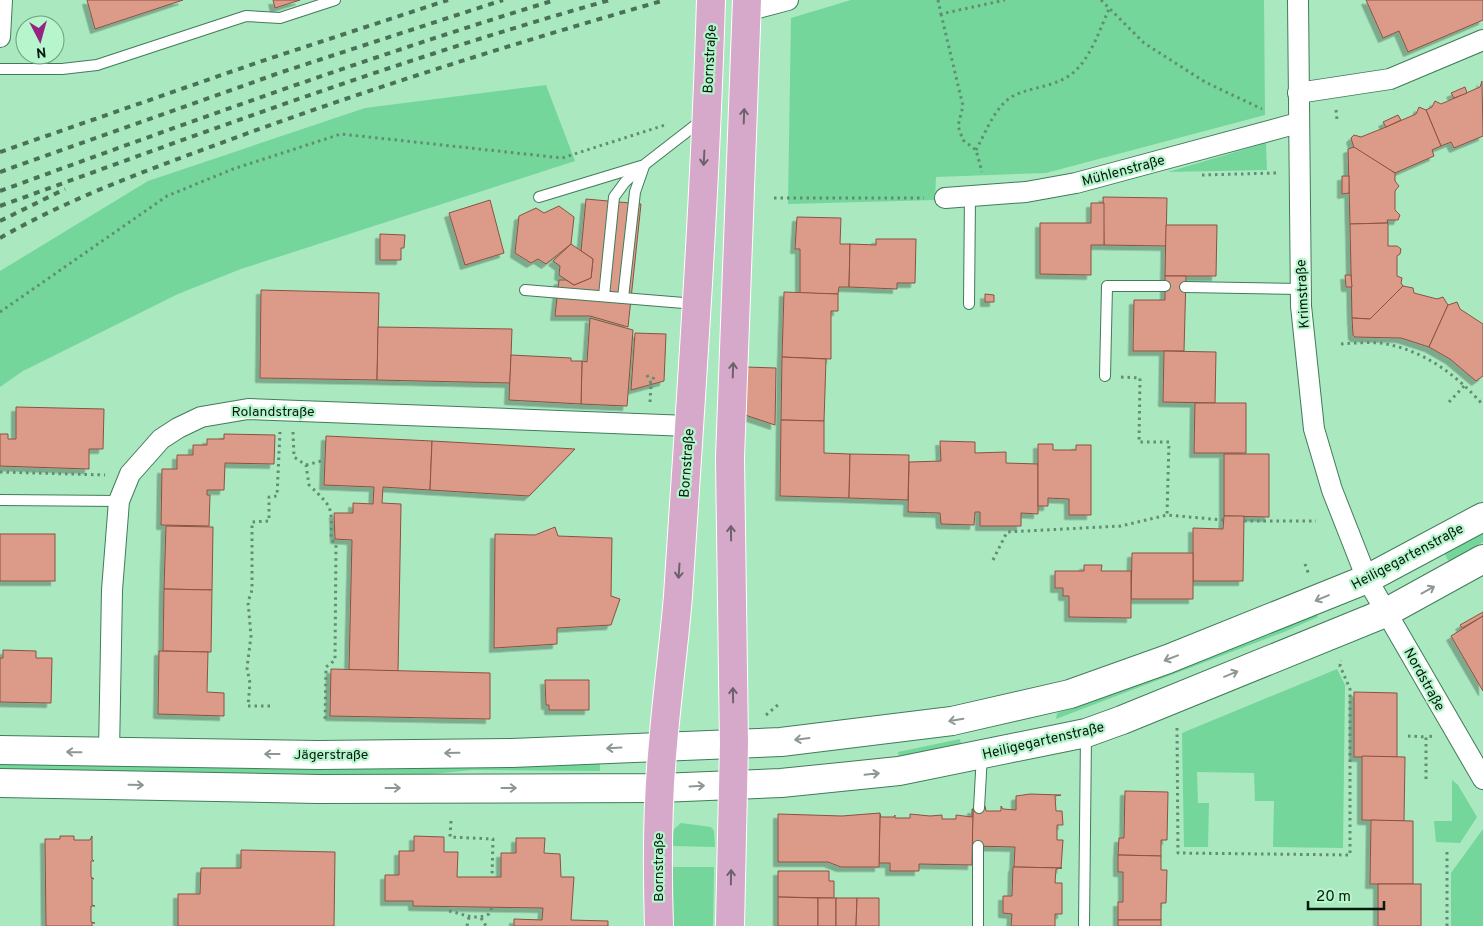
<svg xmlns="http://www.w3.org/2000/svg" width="1483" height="926" viewBox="0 0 1483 926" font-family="Overpass,sans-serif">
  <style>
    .green { fill: #74d69b }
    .building { fill: #dc9b89; stroke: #8c5141; filter: url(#shadow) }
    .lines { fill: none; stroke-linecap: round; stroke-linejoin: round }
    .service-casing { stroke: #417c59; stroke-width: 12 }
    .minor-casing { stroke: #417c59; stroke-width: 22 }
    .secondary-casing { stroke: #417c59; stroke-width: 30 }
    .primary-casing { stroke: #fff; stroke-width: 30 }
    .path { stroke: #618e72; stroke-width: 3; stroke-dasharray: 2.5 4; stroke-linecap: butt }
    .service { stroke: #fff; stroke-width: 10 }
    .minor { stroke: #fff; stroke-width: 20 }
    .secondary { stroke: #fff; stroke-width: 28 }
    .primary { stroke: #d6a9cb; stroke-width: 28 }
    .rail { stroke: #4a7259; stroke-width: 4; stroke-dasharray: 6 6; stroke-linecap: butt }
    .oneway { stroke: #6d626c }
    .oneway2 { stroke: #8e9893 }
    .labels { text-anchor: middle; stroke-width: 4.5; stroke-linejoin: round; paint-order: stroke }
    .street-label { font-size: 14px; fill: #041b0e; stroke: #b7f5cd }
  </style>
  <defs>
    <filter id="shadow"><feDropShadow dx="-4.5" dy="4.5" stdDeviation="0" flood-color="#0004"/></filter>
  </defs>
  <rect width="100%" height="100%" fill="#aae8c0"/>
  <g class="green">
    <polygon points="851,0 1264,0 1265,115 1046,173 936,177 935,200 788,204 791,18"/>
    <polygon points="546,85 575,161 241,269 178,294 23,371 0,387 0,271 148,181 365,108"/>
    <polygon points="1266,143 1267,170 1168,172"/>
    <polygon points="1483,527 1483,542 1449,562 1442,549"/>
    <polygon points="1315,610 1318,617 1284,632 1056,719 1057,713 1191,663"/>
    <polygon points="1337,669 1345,685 1343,848 1273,847 1274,801 1255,801 1254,773 1197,772 1198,803 1209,803 1208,847 1184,847 1182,733"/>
    <polygon points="960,739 962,748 899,758 898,752"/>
    <polygon points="0,763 600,763 600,771 473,770 378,779 0,772"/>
    <polygon points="1452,780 1458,785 1477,817 1460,843 1436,842 1434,821 1452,821"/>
    <polygon points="681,823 711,827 714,831 715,847 671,846 674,829"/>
    <polygon points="1483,829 1483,926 1451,926 1451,873"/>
    <polygon points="669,867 714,867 713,926 671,926"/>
  </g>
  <g class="building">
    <polygon points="87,0 183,0 95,29"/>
    <polygon points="273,0 300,0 275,8"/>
    <polygon points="1366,0 1483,0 1483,20 1408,52 1399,31 1383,38"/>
    <polygon points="1482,81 1483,136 1454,148 1451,142 1441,146 1426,110 1432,107 1435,101 1441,104 1480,87"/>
    <polygon points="1465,87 1467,93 1454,98 1451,93"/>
    <polygon points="1419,107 1426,110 1441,146 1432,150 1434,156 1395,173 1354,148 1351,138 1354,135 1361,137 1386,127 1416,114"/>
    <polygon points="1398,115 1401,120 1386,127 1383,122"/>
    <polygon points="1354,147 1395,173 1395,181 1399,186 1395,191 1395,210 1400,215 1398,220 1387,220 1388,223 1350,224 1348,149"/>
    <polygon points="1342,176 1349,176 1349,193 1342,194"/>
    <polygon points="1103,197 1167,198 1166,246 1104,245"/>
    <polygon points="586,199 641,204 628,327 590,316 555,316 559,280 566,280 574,285 591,278 593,259 581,251"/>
    <polygon points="490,200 504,253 465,265 449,213"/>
    <polygon points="1091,203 1104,203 1104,245 1091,245 1091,275 1040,274 1040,223 1091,223"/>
    <polygon points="559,206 574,217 571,244 546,264 538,259 531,263 515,253 519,216 536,208 544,213"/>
    <polygon points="797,217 841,218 840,244 850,244 849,287 839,287 838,294 800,293 800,249 795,249"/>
    <polygon points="1388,223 1388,246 1397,246 1401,249 1400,254 1397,256 1397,276 1402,278 1401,283 1403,286 1370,319 1352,318 1350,224"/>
    <polygon points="1166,225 1217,225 1216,276 1165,276"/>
    <polygon points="380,234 405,235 404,248 401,248 401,260 380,260"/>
    <polygon points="876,239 916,239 915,283 897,283 897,289 849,287 850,244 876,245"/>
    <polygon points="571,244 593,259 591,278 574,285 559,275 560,266 553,261"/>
    <polygon points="1345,275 1351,275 1352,287 1346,287"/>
    <polygon points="1165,276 1186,276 1184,351 1133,351 1134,300 1165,300"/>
    <polygon points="1403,286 1413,288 1414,293 1437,299 1443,297 1448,305 1429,347 1401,338 1355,337 1353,335 1352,318 1370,319"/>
    <polygon points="261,290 379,293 377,380 260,378"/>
    <polygon points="784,292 838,294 838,311 831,311 831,359 782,357"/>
    <polygon points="985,294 994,295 994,302 985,302"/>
    <polygon points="1457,302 1460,309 1483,324 1483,376 1476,381 1450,359 1429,347 1448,305"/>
    <polygon points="590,318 633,330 627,406 581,404 582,361 587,362"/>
    <polygon points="378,327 512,329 510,383 377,380"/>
    <polygon points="635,333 666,334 664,381 631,390"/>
    <polygon points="1164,351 1216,352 1215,403 1163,402"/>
    <polygon points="511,355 571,358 571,361 582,361 581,404 509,400"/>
    <polygon points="782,357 826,359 824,421 781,420"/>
    <polygon points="746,367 776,368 775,425 745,415"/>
    <polygon points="1195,403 1246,403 1246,453 1194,453"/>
    <polygon points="16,407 104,409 103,449 89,449 89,469 0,466 0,434 8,434 8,439 16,439"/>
    <polygon points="781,420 824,421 824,453 850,454 849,498 780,496"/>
    <polygon points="224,434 275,435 274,464 225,463 224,490 207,490 207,495 210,495 209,526 161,525 162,469 177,469 177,455 193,455 193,445 207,445 207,439 224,439"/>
    <polygon points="326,436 432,441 430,490 383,487 382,503 401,504 398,671 349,670 352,540 335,539 334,513 353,513 353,503 373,504 374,487 324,485"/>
    <polygon points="432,441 575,449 529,496 430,490"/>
    <polygon points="940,441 975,442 975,453 1006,452 1006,463 1038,464 1038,514 1021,513 1021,526 980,526 980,512 975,512 974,525 941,524 940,513 908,512 909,462 941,461"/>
    <polygon points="1038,444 1053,444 1053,450 1076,450 1076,445 1091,445 1091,515 1069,515 1069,499 1048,498 1048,506 1038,506"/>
    <polygon points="850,454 909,455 908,500 849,498"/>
    <polygon points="1224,454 1269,454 1269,517 1224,516"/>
    <polygon points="1224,516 1244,516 1243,581 1193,581 1193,528 1223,529"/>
    <polygon points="166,526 213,527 212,590 164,589"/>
    <polygon points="555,527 558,536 612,538 611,596 620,599 611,625 557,628 557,644 494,648 495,534 535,535"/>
    <rect x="0" y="534" width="55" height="47"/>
    <polygon points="1132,553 1193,553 1193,599 1131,599"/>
    <polygon points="1084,565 1102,565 1101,571 1131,571 1131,618 1069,617 1069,596 1063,596 1063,588 1055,588 1055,571 1084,571"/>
    <polygon points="164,589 212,590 211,652 163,651"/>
    <polygon points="1483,612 1483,616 1462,628 1460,625"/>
    <polygon points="1483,616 1483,691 1451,636"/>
    <polygon points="3,650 36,651 36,658 52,658 51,703 0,702 0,658 3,658"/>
    <polygon points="159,651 208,652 207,692 224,693 224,716 158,714"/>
    <polygon points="331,669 490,673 490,719 330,716"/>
    <polygon points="545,680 589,680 589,710 549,710 549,705 546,705"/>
    <polygon points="1354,692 1397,693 1397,757 1354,757"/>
    <polygon points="1362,756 1405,757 1404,821 1362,820"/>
    <polygon points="1125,791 1168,792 1167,840 1161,840 1161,856 1118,855 1119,838 1124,838"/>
    <polygon points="1030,794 1061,795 1055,796 1056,811 1062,811 1063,825 1057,825 1057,840 1063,840 1061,868 1014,867 1015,847 972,846 973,809 984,809 985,806 986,811 1001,811 1001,806 1003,809 1016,810 1016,796"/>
    <polygon points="972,809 973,809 972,865 919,864 919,871 890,871 890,863 879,863 880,814 881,817 894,817 895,815 895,818 910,818 910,814 930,816 942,815 942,819 956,819 956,815 972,817"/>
    <polygon points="880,813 879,867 841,867 828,862 778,862 778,814 842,816"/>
    <polygon points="1371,820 1413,821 1413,884 1370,884"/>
    <polygon points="60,836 74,836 74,840 90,840 92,836 92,859 94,861 91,861 91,877 94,879 92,878 92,905 95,906 91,906 91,922 95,923 92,923 92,926 46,926 45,839 60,839"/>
    <polygon points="414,836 444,837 444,852 458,852 457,877 501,877 501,853 516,853 516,838 545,838 544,853 560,854 561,877 574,877 571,920 608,921 608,926 514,926 514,919 542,920 543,908 413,906 413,901 385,901 385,875 399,875 399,851 414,851"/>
    <polygon points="241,850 335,852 334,926 178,926 178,894 200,894 201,868 241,868"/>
    <polygon points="1118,855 1161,856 1161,870 1167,870 1166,903 1161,903 1161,920 1118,920 1118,902 1123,902 1123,872 1118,872"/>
    <polygon points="1013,867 1062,868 1056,869 1055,883 1062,883 1062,914 1055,914 1055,926 1011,926 1012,914 1003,913 1003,896 1012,896"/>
    <polygon points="778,871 829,871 829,881 834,881 834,898 778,897"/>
    <rect x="1378" y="884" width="43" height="42"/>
    <polygon points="778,897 818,898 818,926 778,926"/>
    <rect x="818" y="898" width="18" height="28"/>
    <polygon points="836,898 857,898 856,926 836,926"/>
    <polygon points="857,898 879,898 879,926 856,926"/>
    <rect x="1118" y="920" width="43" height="6"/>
  </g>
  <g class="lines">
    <defs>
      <g id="service">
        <polyline points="0,69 62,69 97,65 246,16 280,18 335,0"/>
        <polyline points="539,197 641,166"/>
        <polyline points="1185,287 1301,289"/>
        <polyline points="525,290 696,304"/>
        <polyline points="604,296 614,197 625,182 644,165 702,120"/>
        <polyline points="623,298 635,192 644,166"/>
        <polyline points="969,304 970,196"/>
        <polyline points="1105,376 1107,286 1165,286"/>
        <polyline points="0,500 119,501"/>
        <polyline points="979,808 982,755"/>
        <polyline points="978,926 978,846"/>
        <polyline points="1084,926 1086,734"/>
      </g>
      <g id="minor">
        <polyline points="1298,0 1301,306 1314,429 1332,490 1367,579 1483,779"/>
        <polyline points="747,11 788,0"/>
        <polyline points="0,37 2,0"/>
        <polyline points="1298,93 1390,79 1483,40"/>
        <polyline points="945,198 1026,192 1076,183 1298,123"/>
        <polyline points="109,752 112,590 119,501 130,474 161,439 178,428 201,417 248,409 689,426"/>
      </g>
      <g id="secondary">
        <polyline points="0,750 318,755 512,753 781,742 952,721 1070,694 1168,659 1367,579 1483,517"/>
        <polyline points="0,783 318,789 660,788 781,783 899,771 1086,733 1122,720 1385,613 1483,559"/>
      </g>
      <g id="primary">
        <path d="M659,926C657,865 657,805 663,744C667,695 674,645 678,596C691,397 705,199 711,0"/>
        <polyline points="730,926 734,744 730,458 747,0"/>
      </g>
    </defs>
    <use href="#service" class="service-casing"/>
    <use href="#minor" class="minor-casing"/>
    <use href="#secondary" class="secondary-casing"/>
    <use href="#primary" class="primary-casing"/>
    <g class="path">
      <polyline points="938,0 941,14 1005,0"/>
      <polyline points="1101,0 1144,43 1205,82 1262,109"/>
      <polyline points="941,14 963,106 958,126 963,140 976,150 982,172"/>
      <polyline points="1336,110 1337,120"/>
      <path d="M976,150C986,132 995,106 1013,96C1030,87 1057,87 1074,72C1091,57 1100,29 1109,9"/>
      <polyline points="1202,175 1276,173"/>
      <polyline points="774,198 924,198"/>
      <polyline points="0,312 167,196 233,169 341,134 562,158 665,125"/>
      <path d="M1341,344C1354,343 1367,342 1380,343C1422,349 1456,374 1483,405"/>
      <polyline points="647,375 651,383 655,375"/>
      <polyline points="1121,377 1140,378 1139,442 1169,442 1167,515 1223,520"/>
      <polyline points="650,402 651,383"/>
      <polyline points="1449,402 1465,385"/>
      <path d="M293,432L294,457L306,465L309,485C333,508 332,506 331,539L336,544L335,660L326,667L325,721"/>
      <polyline points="306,465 325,460"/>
      <polyline points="0,472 105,475"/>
      <polyline points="1244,521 1316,521"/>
      <polyline points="993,560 1007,532 1121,526 1167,515"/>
      <polyline points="1305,564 1309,575"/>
      <polyline points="270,706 248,706 250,683 247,668 251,636 248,602 252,590 252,522 269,521 269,497 277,496 280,432"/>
      <polyline points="766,715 779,704"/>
      <polyline points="1177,728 1178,853 1350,855 1350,689 1340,666 1341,660"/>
      <polyline points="1408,736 1426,737"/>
      <polyline points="1426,779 1426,737 1433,736"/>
      <polyline points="451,821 450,837 493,839 492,877"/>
      <path d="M449,911C464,914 474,921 489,914L492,907"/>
      <polyline points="481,918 486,926"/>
      <polyline points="467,926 469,917"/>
      <polyline points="1447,926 1447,848"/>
    </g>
    <use href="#service" class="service"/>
    <use href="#minor" class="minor"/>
    <use href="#secondary" class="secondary"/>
    <use href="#primary" class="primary"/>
    <g class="rail">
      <polyline points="0,152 259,62 448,0"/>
      <polyline points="0,172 282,72 503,0"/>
      <path d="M0,191C184,124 368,57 555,0"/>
      <path d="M0,206C202,133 403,58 610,0"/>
      <polyline points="0,221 65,189"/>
      <path d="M0,238C75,195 159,166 240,136C380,85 522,41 665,0"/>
    </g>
  </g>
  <defs><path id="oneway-shaft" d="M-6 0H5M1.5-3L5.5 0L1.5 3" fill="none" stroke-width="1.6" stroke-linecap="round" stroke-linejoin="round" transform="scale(1.25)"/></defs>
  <g class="oneway">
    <use href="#oneway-shaft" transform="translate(744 116) rotate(-88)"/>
    <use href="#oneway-shaft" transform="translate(704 158) rotate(93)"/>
    <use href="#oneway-shaft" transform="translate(733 370) rotate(-88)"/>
    <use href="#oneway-shaft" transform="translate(731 533) rotate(-91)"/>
    <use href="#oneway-shaft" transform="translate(679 571) rotate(94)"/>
    <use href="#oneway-shaft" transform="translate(733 695) rotate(-91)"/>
    <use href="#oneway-shaft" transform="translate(731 877) rotate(-89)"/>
  </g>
  <g class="oneway2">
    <use href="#oneway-shaft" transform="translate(1428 590) rotate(-29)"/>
    <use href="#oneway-shaft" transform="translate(1322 598) rotate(157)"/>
    <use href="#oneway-shaft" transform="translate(1171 658) rotate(159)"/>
    <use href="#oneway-shaft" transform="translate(1231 674) rotate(-22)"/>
    <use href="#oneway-shaft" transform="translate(956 720) rotate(170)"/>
    <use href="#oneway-shaft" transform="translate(802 739) rotate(173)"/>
    <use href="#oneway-shaft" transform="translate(614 748) rotate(177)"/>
    <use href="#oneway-shaft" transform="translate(74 752) rotate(-179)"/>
    <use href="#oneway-shaft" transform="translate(452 753) rotate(179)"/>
    <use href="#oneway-shaft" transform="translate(272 754) rotate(180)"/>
    <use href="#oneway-shaft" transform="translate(872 774) rotate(-6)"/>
    <use href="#oneway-shaft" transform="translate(136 785) rotate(1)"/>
    <use href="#oneway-shaft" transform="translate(697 786) rotate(-3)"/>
    <use href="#oneway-shaft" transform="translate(393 788)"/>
    <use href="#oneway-shaft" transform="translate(509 788)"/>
  </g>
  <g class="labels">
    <g class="street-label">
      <text transform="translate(709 59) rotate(-87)" y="5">Bornstraße</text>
      <text transform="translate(1123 170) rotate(-15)" y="5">Mühlenstraße</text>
      <text transform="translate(1302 294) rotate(-93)" y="5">Krimstraße</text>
      <text x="273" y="416">Rolandstraße</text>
      <text transform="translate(686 463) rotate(-86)" y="5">Bornstraße</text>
      <text transform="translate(1407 556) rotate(-28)" y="5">Heiligegartenstraße</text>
      <text transform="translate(1425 679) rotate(61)" y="5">Nordstraße</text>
      <text transform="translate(1043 740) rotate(-13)" y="5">Heiligegartenstraße</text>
      <text x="331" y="759">Jägerstraße</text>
      <text transform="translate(658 867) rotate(-90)" y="5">Bornstraße</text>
    </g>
  </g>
  <g transform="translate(40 40) rotate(174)"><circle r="24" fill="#b7f5cd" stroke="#6f9e81"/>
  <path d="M0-4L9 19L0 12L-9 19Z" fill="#952382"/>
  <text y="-8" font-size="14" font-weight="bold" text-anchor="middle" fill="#041b0e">N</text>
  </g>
  <path d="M1308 901v8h76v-8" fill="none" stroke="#041b0e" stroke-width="2.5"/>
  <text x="1316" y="901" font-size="15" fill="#041b0e" stroke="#b7f5cd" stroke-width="4" paint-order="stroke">20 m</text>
</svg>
